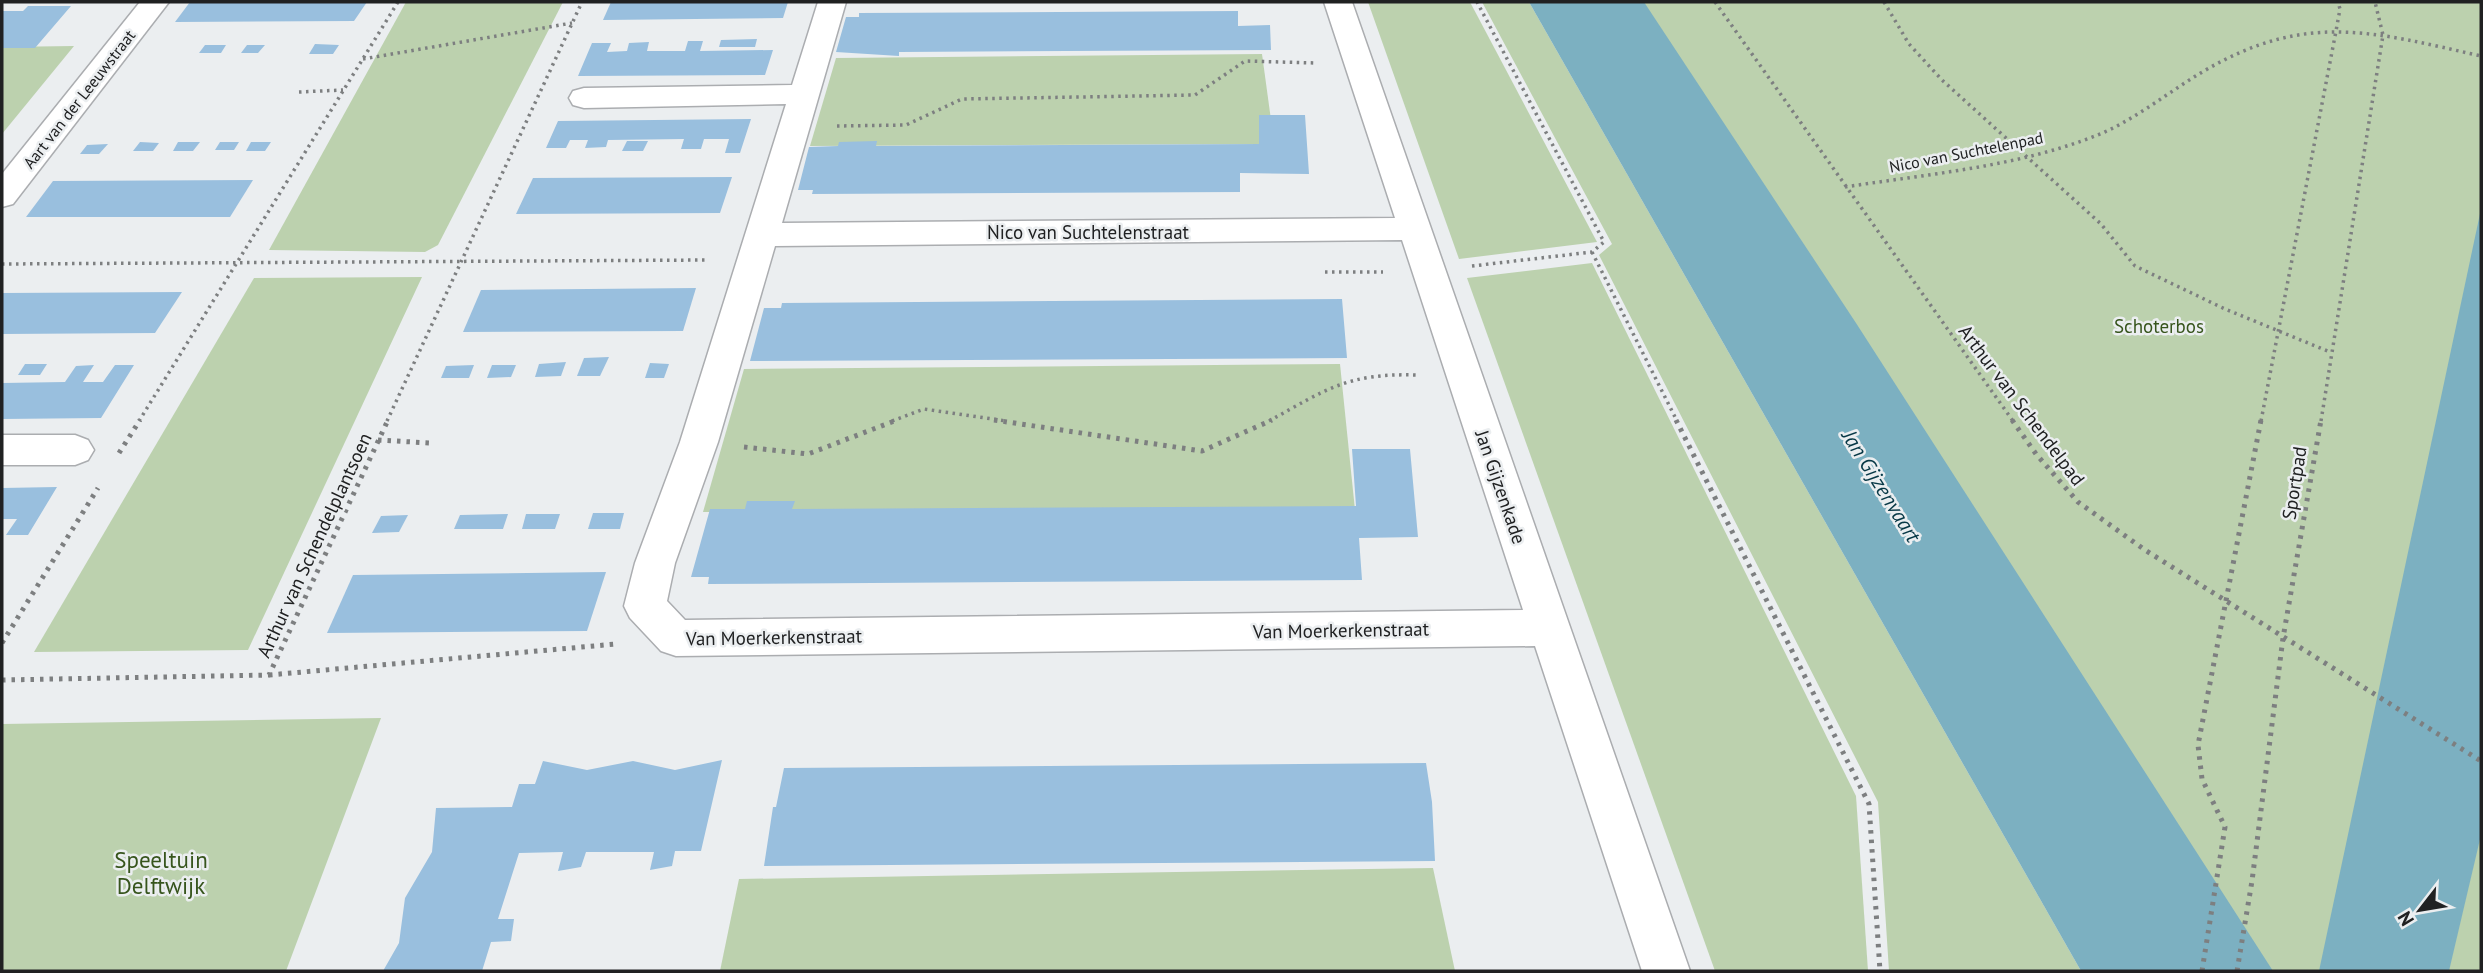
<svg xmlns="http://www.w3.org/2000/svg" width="2483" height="973" viewBox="0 0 2483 973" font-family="'PT Sans',sans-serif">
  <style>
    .green { fill: #bcd1ae }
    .water { fill: #7cb0c1 }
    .building { fill: #99bfde }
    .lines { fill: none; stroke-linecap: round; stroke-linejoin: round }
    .minor-casing { stroke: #abadb0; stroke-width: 3 }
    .path-far1 { stroke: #7d7f80; stroke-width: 3.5; stroke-dasharray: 2.5 4.5; stroke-linecap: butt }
    .path { stroke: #7d7f80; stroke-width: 5; stroke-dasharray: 3.5 6; stroke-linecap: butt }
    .minor { fill: #fff; fill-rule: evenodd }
    .labels { text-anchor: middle; stroke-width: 5; stroke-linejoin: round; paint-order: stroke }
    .far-street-label { font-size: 16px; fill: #202122; stroke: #ebeef0 }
    .street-label { font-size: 19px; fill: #202122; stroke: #ebeef0 }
    .park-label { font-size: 19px; fill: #37551d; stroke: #ebeef0 }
    .water-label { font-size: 21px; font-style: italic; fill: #073846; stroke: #ebeef0 }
    .near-park-label { font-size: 23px; fill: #37551d; stroke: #ebeef0 }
  </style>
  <rect width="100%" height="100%" fill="#ebeef0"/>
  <g class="green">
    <polygon points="406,2 563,2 438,245 425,252 269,250"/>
    <polygon points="1368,2 1470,2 1597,242 1459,259"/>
    <polygon points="1482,2 1529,2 2081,971 1889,971 1878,802 1599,255 1612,244"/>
    <polygon points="1584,2 2481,2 2481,971 2179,971"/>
    <polygon points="74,46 2,134 2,47"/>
    <polygon points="1262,54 1271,120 1260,144 810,146 836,58"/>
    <polygon points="1592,263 1856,796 1868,971 1715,971 1467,278"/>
    <polygon points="422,277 248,650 34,652 254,278"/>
    <polygon points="1340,364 1355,510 703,512 744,369"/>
    <polygon points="381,718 286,971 2,971 2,724"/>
    <polygon points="1433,868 1455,971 720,971 739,879"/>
  </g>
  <g class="water">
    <polygon points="1529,2 1644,2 1856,323 2273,971 2081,971"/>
    <polygon points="2481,209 2481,835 2449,971 2319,971"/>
  </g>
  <g class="building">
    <polygon points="190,2 367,2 354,21 175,22"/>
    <polygon points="611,2 788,2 783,18 603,20"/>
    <polygon points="28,6 71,6 35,48 2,48 2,11 23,11"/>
    <polygon points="1238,11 1238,26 1270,25 1271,50 899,52 899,56 836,52 846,17 859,17 859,13"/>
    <polygon points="757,39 755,47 719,47 721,40"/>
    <polygon points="688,41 703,41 700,51 773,50 765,75 578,76 592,43 611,43 607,52 627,51 629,43 649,42 647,51 685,51"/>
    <polygon points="315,44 339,45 333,54 309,54"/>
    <polygon points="205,45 226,45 221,53 199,53"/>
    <polygon points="247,45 265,45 258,53 241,53"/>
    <polygon points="1259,115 1305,115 1309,174 1240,173 1240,192 812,194 813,190 798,190 809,147 838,146 839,142 877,141 876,146 1259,144"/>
    <polygon points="751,119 740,153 725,153 729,139 704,139 701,149 681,149 684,139 608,140 606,147 585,148 588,140 570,140 566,148 546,148 558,121"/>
    <polygon points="627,141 648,141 643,151 622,151"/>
    <polygon points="140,142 159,143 153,151 133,151"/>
    <polygon points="178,142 200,142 193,151 173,151"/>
    <polygon points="220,142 239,142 234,150 215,150"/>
    <polygon points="251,142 271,142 265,151 246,151"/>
    <polygon points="108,144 99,154 80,154 87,145"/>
    <polygon points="732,177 720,213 516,214 533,178"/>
    <polygon points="253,180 230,217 26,217 53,181"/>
    <polygon points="696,288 683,331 463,332 481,290"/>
    <polygon points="182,292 155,333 2,334 2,293"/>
    <polygon points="1342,299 1347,358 750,361 764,308 781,308 782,303"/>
    <polygon points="609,357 600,376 577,376 584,358"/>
    <polygon points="566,362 561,376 535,377 539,364"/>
    <polygon points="650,363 669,364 664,378 645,378"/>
    <polygon points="25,364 47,364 40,375 18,375"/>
    <polygon points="94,365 83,382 103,382 115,365 134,365 101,418 2,419 2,383 65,382 76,366"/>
    <polygon points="474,365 469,378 441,378 446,366"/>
    <polygon points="492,365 516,365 511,377 487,378"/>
    <polygon points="1352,449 1410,449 1418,537 1359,538 1362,580 708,584 709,577 691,577 710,509 745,509 747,501 795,501 792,509 1356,506"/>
    <polygon points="57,487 28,535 6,535 17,519 2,519 2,488"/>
    <polygon points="593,513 624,513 620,529 588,529"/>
    <polygon points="508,514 503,529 454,529 460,515"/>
    <polygon points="526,514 560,514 555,529 522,529"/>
    <polygon points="408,515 399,532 372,533 381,516"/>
    <polygon points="606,572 587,631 327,633 353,575"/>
    <polygon points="722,760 701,851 675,851 672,866 650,870 654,852 586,852 581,867 558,871 563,852 519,853 498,919 514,919 511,941 491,942 482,971 383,971 399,943 405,898 432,852 436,808 512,807 519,784 535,784 543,761 587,770 633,761 675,770"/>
    <polygon points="1426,763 1432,802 1435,861 764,866 773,807 776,807 784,768"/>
  </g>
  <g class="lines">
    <defs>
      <g id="minor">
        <polygon points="140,2 169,2 13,204 2,207 2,174"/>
        <path d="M818,2H846L782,223L1395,218L1324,2H1352L1690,971H1642L1535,646L676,656L661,651L630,618L624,606L635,563L680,442L786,104L584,108L573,105L569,98L573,91L584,88L792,85ZM1402,240L1523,610L685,620L667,601L675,563L718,442L775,246Z"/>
        <polygon points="2,435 75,435 88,440 94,450 88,460 75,465 2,465"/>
      </g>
    </defs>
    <use href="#minor" class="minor-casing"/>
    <g class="path-far1">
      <polyline points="1715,2 2013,421"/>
      <polyline points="1884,2 1909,44 1942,80 2101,224 2135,266 2225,309 2330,352"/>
      <polyline points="363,59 572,23"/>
      <polyline points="299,92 343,90"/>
      <polyline points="837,126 906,125 962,99 1195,95 1245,61 1316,63"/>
      <path d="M1845,187C1928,174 2016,167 2095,136C2134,121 2168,92 2204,71C2306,11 2374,32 2481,56"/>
      <polyline points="1592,252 1677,421"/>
      <polyline points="2,264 708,260"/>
      <polyline points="1472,266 1592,252 1604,242 1477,2"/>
      <polyline points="1325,272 1383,272"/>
      <polyline points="139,421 398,2"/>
      <polyline points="387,421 582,2"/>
      <polyline points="892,421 924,409 1006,421"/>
      <path d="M1269,421C1327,389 1348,373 1416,375"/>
      <polyline points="2261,421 2336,31 2340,9 2338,2"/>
      <polyline points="2321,421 2383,35 2375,2"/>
    </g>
    <g class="path">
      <polyline points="994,420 1202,451 1272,420"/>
      <polyline points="1676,420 1869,804 1880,971"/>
      <polyline points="2012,420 2036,454 2078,502 2145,550 2481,761"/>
      <polyline points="378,440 430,443"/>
      <polyline points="744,447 808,454 897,420"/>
      <polyline points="119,453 140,420"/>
      <polyline points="2,643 98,488"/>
      <polyline points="269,675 616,644"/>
      <polyline points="2,680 269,675 388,420"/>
      <polyline points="2202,971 2225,827 2202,779 2198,745 2261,420"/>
      <polyline points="2237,971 2252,881 2283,638 2321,420"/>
    </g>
    <use href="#minor" class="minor"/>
  </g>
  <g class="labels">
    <g class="far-street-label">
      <text transform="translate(79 99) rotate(-52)" y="6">Aart van der Leeuwstraat</text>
      <text transform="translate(1966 152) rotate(-11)" y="6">Nico van Suchtelenpad</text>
    </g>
    <g class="street-label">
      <text x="1088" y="239">Nico van Suchtelenstraat</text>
      <text transform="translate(2022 405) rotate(53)" y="7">Arthur van Schendelpad</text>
      <text transform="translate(2294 483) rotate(-81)" y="7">Sportpad</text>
      <text transform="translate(1501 487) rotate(71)" y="7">Jan Gijzenkade</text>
      <text transform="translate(314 545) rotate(-65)" y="7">Arthur van Schendelplantsoen</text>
      <text transform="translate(1341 630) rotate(-1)" y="7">Van Moerkerkenstraat</text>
      <text transform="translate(774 637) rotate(-1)" y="7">Van Moerkerkenstraat</text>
    </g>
    <g class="park-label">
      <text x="2159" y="333">Schoterbos</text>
    </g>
    <g class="water-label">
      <text transform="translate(1881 486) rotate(58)" y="7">Jan Gijzenvaart</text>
    </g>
    <g class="near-park-label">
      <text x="161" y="868">Speeltuin<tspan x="161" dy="26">Delftwijk</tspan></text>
    </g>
  </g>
  <rect width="2483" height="973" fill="none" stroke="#202122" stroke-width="7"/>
  <g transform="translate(2420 910) rotate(239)" stroke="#ebeef0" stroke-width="5" paint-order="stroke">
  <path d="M0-5L12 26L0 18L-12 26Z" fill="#202122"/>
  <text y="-10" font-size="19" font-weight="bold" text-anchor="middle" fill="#202122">N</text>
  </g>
</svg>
